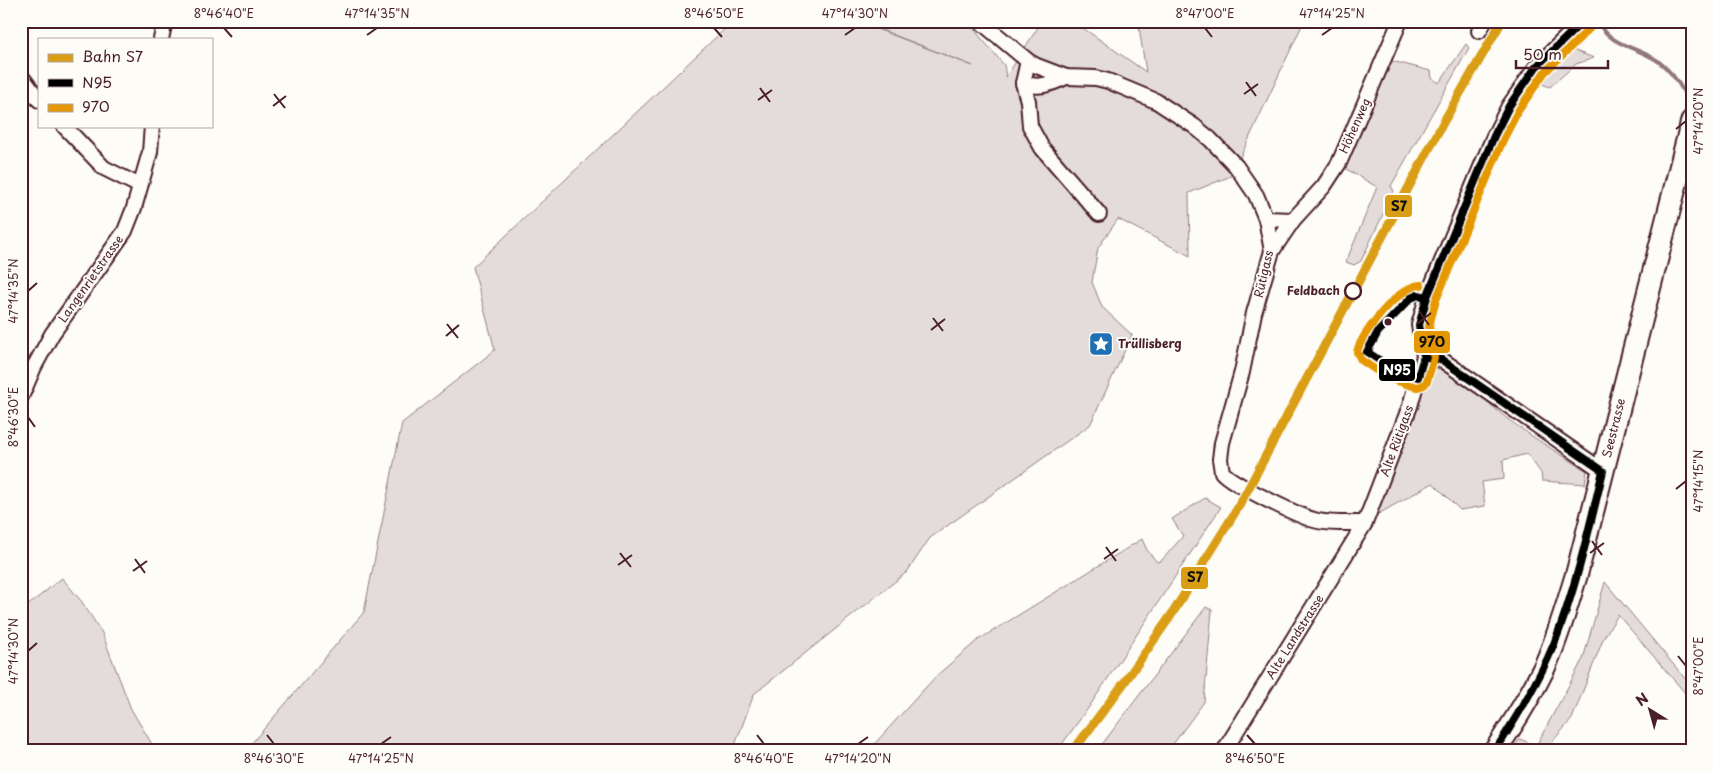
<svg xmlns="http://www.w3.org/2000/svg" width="1713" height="772" viewBox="0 0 1713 772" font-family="'Playpen Sans',sans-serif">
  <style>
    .green { fill: #e3dcda; stroke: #967e82 }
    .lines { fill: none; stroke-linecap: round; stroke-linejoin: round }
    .stream { stroke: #91777b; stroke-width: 4 }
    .minor-casing { stroke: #4a1f2b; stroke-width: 18 }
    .primary-casing { stroke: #4a1f2b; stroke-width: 25 }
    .minor { stroke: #fdfcf7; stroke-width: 14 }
    .primary { stroke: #fdfcf7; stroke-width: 21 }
    .bus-1-casing { stroke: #fdfcf7; stroke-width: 11 }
    .bus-2-casing { stroke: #fdfcf7; stroke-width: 11 }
    .bus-1 { stroke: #000; stroke-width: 8 }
    .bus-2 { stroke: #e69804; stroke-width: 8 }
    .rail-1-casing { stroke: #fdfcf7; stroke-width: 12 }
    .rail-1 { stroke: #da9e15; stroke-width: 9 }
    .ticks { fill: none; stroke: #4a1f2b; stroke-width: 2 }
    .stop-dot { fill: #fdfcf7; stroke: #4a1f2b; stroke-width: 2.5 }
    .bus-dot { fill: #4a1f2b; stroke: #fdfcf7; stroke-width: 2 }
    .labels { text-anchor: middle; stroke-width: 4; stroke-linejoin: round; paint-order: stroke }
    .street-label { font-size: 12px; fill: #4a1f2b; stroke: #fdfcf7 }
    .stop-label { font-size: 12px; font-weight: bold; fill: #4a1f2b; stroke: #fdfcf7; text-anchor: end }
    .poi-label { font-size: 12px; font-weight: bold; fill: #4a1f2b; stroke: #fdfcf7; text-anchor: start }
    .line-badge { stroke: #fdfcf7; stroke-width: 2 }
    .badge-label { font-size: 14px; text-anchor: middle; font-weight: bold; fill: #fff }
    .pale-badge-label { font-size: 14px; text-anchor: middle; font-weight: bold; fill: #111 }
    .neatline { fill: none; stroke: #4a1f2b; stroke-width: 2 }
    .ticks-label { font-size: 12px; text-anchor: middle; fill: #4a1f2b }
  </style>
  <rect width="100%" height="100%" fill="#fdfcf7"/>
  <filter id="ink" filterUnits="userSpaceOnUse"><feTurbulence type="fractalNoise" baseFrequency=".02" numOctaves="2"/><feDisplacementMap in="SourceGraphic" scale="10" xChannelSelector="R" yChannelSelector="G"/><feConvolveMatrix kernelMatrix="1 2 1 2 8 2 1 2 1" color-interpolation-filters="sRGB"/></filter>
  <g filter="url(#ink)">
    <g class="green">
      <polygon points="733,21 856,21 973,66 859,21 967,21 1004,65 1006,77 1042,21 1073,21 1146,72 1138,21 1304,21 1238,162 1236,174 1189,193 1190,256 1118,219 1098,248 1092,282 1102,307 1132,335 1090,425 930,538 907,572 754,694 735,745 729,751 245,751 364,612 402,423 495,350 473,267"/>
      <polygon points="1466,44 1469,48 1391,186 1394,191 1361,261 1354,265 1346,262 1377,187 1341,166 1388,60 1431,71 1432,78 1439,83"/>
      <polygon points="1570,49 1594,58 1576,64 1550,87 1539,83"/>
      <path d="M1437,368C1466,376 1487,405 1512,422C1536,440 1562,455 1587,471L1585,484L1542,481L1541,473L1527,454L1503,460L1504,479L1482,482L1485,506L1460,510L1433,483L1373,517L1401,450L1428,376Z"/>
      <polygon points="1205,498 1221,507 1089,707 1057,751 868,751 936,676 978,640 1142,539 1147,550 1157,562 1162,560 1183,536 1172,519"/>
      <polygon points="62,578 82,602 102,633 131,709 156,751 21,751 21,611"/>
      <polygon points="1605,582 1692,687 1692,701 1618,615 1604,637 1572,719 1544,751 1511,751 1520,739 1536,746 1583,659"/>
      <polygon points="1206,607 1212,610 1204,702 1168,751 1097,751"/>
    </g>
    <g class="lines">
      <path class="stream" d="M1597,21C1613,48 1634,45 1658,61C1670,70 1678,81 1685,94"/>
      <defs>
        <g id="minor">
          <path d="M980,21L1028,61L1037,66L1066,77L1096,78L1108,81L1156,101L1194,126L1210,139L1236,166L1256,195L1266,219L1272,251L1254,313L1242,372L1222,443L1220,459L1222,472C1232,484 1302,518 1318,521C1333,524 1350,523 1365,523"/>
          <polyline points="1479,31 1485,21"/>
          <polyline points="161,39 165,21"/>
          <polyline points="1028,61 1023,83 1028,101 1030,126 1042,148 1099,214"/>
          <polyline points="21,76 39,100"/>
          <path d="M1023,83C1038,89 1051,84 1066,77"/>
          <polyline points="64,126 104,168 140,186"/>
          <polyline points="1266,219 1293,220"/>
          <polyline points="1272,251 1293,220 1324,186 1339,163 1400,21"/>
          <polyline points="1424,356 1442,360 1603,471"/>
          <polyline points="21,397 34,367 52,334 125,231 134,208 150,152 152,126"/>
          <polyline points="1224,751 1365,523 1410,406 1424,356 1419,325 1427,297 1494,136 1509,106 1536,67 1583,21"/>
        </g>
        <path id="primary" d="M1495,751C1513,724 1530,697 1544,668C1558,638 1567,605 1577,573L1692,121"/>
      </defs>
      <use href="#minor" class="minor-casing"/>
      <use href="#primary" class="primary-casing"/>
      <use href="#minor" class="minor"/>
      <use href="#primary" class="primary"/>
      <defs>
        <g id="bus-1">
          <polygon points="1418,295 1427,297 1419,325 1424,356 1418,377 1391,368 1367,352 1378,332 1411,298"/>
          <polyline points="1427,297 1494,136 1509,106 1536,67 1583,21"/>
          <path d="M1424,356L1442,360L1603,471C1589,529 1576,588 1554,644C1539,681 1517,717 1495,751"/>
        </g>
        <path id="bus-2" d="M1421,285C1401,284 1361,333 1357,352L1361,360L1386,377L1409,385L1418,387L1424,385L1427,381L1434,358L1429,326L1436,300L1503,140L1518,111L1544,73L1590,28"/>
      </defs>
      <use href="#bus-1" class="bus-1-casing"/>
      <use href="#bus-2" class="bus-2-casing"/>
      <use href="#bus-1" class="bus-1"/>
      <use href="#bus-2" class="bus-2"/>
      <defs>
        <polyline id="rail-1" points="1073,751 1124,683 1172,614 1239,506 1444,121 1502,21"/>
      </defs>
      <use href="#rail-1" class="rail-1-casing"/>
      <use href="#rail-1" class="rail-1"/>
    </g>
  </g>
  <path class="ticks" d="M224,28L232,37M714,28L722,37M1205,28L1212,37M367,35L377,28M845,35L855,28M1322,35L1332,28M1246,82L1256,96M760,88L770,102M274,94L285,108M1244,94L1258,84M758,100L772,90M273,106L286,96M1676,129L1686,121M28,291L37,283M1419,311L1429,325M933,318L943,331M447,324L458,338M1417,324L1431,313M931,330L945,319M446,336L459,325M28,417L35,427M1676,489L1686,481M1592,541L1602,555M1106,547L1116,561M620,553L631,567M1590,553L1604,543M135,559L145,573M1104,559L1118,549M618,565L632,555M133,571L147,561M28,651L37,643M1678,656L1686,666M267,735L274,744M757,735L764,744M1247,735L1255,744M381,744L391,737M858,744L868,737"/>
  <defs>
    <symbol id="sight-square" viewBox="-11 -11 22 22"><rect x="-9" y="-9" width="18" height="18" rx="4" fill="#1f6fb2" stroke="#fdfcf7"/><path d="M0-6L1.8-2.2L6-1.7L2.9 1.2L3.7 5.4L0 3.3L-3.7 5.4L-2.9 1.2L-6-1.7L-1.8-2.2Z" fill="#fff"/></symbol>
  </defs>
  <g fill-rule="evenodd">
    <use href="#sight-square" x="1087" y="330" width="28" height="28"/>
  </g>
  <circle class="stop-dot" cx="1353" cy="291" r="8"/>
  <circle class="bus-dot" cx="1388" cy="322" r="4.5"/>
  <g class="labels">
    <g class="street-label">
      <text transform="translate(1355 126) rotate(-66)" y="4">Höhenweg</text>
      <text transform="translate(1264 274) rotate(-77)" y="4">Rütigass</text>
      <text transform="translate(91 279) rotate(-55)" y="4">Langenrietstrasse</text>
      <text transform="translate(1614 428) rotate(-76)" y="4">Seestrasse</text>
      <text transform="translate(1397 441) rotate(-70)" y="4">Alte Rütigass</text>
      <text transform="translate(1295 637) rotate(-58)" y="4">Alte Landstrasse</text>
    </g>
    <g class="stop-label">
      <text x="1340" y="295">Feldbach</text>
    </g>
    <g class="poi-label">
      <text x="1118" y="348">Trüllisberg</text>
    </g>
  </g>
  <g class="line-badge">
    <rect x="1384" y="194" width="29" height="24" rx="5" fill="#da9e15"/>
    <rect x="1413" y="330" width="38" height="24" rx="5" fill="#e69804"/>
    <rect x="1378" y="358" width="38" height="24" rx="5" fill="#000"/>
    <rect x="1180" y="566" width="29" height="24" rx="5" fill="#da9e15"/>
  </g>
  <g class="badge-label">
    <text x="1397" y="375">N95</text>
  </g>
  <g class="pale-badge-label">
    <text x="1399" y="211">S7</text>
    <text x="1432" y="347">970</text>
    <text x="1195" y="582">S7</text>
  </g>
  <rect width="1713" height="772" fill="none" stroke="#fdfcf7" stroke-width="55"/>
  <rect x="38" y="38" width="175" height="90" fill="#fdfcf7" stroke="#b5a4a5"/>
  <rect x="48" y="54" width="25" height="8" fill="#da9e15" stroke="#b5a4a5"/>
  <text x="82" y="62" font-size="15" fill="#4a1f2b">Bahn S7</text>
  <rect x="48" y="79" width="25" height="8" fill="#000000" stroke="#b5a4a5"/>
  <text x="82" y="88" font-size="15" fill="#4a1f2b">N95</text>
  <rect x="48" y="104" width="25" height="8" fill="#e69804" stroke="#b5a4a5"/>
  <text x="82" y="112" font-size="15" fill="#4a1f2b">970</text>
  <g transform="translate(1650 710) rotate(323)" stroke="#fdfcf7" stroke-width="4" paint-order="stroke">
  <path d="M0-4L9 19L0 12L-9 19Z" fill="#4a1f2b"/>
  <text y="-8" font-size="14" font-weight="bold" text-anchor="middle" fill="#4a1f2b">N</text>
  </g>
  <path d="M1516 60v8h92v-8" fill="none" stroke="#4a1f2b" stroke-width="2.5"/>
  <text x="1523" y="60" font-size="15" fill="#4a1f2b" stroke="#fdfcf7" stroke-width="4" paint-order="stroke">50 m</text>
  <rect x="28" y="28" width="1658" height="716" class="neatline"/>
  <g class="ticks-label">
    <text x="224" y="18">8°46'40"E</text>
    <text x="377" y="18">47°14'35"N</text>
    <text x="714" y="18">8°46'50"E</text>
    <text x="855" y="18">47°14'30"N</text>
    <text x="1205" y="18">8°47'00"E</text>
    <text x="1332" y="18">47°14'25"N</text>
    <text transform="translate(1699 121) rotate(-90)" y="4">47°14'20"N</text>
    <text transform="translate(14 291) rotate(-90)" y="4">47°14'35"N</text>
    <text transform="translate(14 417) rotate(-90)" y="4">8°46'30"E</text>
    <text transform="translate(1699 481) rotate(-90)" y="4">47°14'15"N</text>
    <text transform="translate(14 651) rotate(-90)" y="4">47°14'30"N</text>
    <text transform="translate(1699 666) rotate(-90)" y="4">8°47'00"E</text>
    <text x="274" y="763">8°46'30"E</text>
    <text x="381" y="763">47°14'25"N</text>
    <text x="764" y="763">8°46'40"E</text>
    <text x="858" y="763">47°14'20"N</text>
    <text x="1255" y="763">8°46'50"E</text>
  </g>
</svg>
